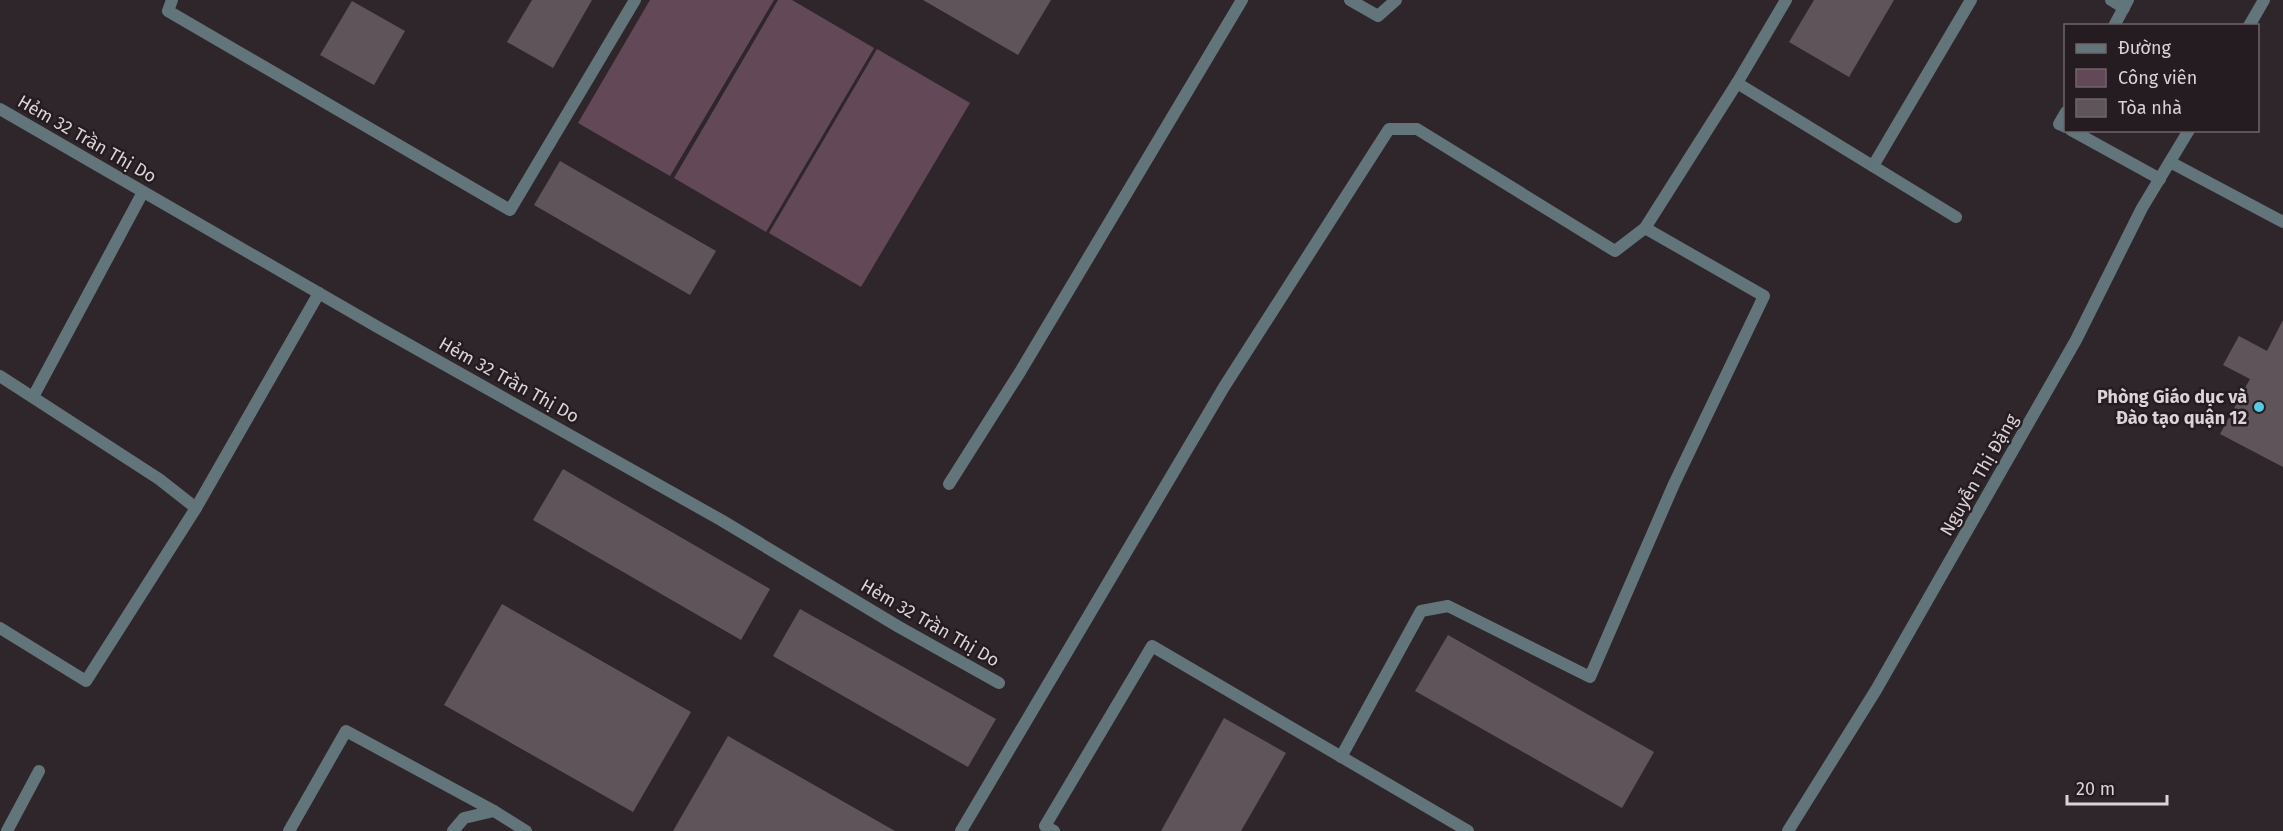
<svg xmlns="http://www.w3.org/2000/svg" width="2283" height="831" viewBox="0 0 2283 831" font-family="'Fira Sans',sans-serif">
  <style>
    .green { fill: #634857 }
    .building { fill: #5f545a }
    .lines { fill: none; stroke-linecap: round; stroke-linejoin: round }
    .service { stroke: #62757a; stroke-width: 12 }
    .minor { stroke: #62757a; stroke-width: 12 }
    .tertiary { stroke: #62757a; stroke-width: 12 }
    .poi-dot { fill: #57c9e2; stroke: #251c21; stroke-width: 2 }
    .labels { text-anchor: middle; stroke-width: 5; stroke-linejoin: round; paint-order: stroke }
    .street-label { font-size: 18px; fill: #dad3d7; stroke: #251c21 }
    .poi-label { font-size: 18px; font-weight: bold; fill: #dad3d7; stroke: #251c21; text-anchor: end }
  </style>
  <rect width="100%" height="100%" fill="#2f262b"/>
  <g class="green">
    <polygon points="650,0 774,0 670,176 578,123"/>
    <polygon points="778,0 792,0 874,48 766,232 674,178"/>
    <polygon points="877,49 970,103 861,287 769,233"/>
  </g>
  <g class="building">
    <polygon points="532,0 592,0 553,68 507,42"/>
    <polygon points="923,0 1051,0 1018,55"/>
    <polygon points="1814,0 1894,0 1849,77 1789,42"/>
    <polygon points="352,1 405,31 374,85 320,55"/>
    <polygon points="560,161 716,251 690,295 534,205"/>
    <polygon points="2283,320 2283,467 2220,434 2250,379 2223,365 2239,336 2267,351"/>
    <polygon points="563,469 770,589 741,640 533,520"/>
    <polygon points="502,604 691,712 633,812 444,705"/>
    <polygon points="800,609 996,719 968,767 773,656"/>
    <polygon points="1448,635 1654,752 1622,808 1415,691"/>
    <polygon points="1224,718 1286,753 1241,831 1161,831"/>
    <polygon points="728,736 895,831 673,831"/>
  </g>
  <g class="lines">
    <g class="service">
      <polyline points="172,0 168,11 510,210 635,0"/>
      <polyline points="2111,0 2124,8"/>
      <polyline points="2114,26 2128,0"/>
      <polyline points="1737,83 1956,217"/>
      <polyline points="2066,112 2059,124 2066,127"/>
      <polyline points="2071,130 2160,179"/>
      <polyline points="1873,166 1971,0"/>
      <polyline points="1341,757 1421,611 1448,606 1590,677 1674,484 1764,296 1645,228 1737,83 1786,0"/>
      <polyline points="289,831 346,731 494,811"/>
      <polyline points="453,831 464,818 494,811 526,831"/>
      <polyline points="961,831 1224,387 1389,129 1417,129 1615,251 1645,228"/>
      <polyline points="1054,831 1045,826 1152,646 1468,831"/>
    </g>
    <g class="minor">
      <polyline points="1350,0 1378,16 1396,0"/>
      <polyline points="0,109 381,329 721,520 899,627 999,683"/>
      <polyline points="2170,162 2283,222"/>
      <polyline points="0,376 159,479 196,508 86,681 0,628"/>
      <polyline points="33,397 143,192"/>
      <polyline points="949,484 1020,372 1242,0"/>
      <polyline points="196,508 319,293"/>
      <polyline points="7,831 39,771"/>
    </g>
    <g class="tertiary">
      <polyline points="2249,26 2264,0"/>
      <polyline points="1788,831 1876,690 2076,340 2142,208 2189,130"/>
    </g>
  </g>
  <circle class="poi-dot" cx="2259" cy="407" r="6"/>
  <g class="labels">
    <g class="street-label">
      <text transform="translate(87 139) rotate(30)" y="6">Hẻm 32 Trần Thị Do</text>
      <text transform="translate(509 380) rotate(29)" y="6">Hẻm 32 Trần Thị Do</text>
      <text transform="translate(1979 475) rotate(-60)" y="6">Nguyễn Thị Đặng</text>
      <text transform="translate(930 623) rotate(30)" y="6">Hẻm 32 Trần Thị Do</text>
    </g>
    <g class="poi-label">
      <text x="2247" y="403">Phòng Giáo dục và<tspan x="2247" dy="21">Đào tạo quận 12</tspan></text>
    </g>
  </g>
  <rect x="2064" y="24" width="195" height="108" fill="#251c21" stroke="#6d656a" stroke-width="1.5"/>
  <rect x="2076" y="44" width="30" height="9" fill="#62757a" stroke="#6d656a" stroke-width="1.5"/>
  <text x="2118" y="54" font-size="18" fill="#dad3d7">Đường</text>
  <rect x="2076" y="69" width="30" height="18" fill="#634857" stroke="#6d656a" stroke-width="1.5"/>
  <text x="2118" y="84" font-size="18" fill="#dad3d7">Công viên</text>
  <rect x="2076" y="99" width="30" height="18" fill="#5f545a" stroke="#6d656a" stroke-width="1.5"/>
  <text x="2118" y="114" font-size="18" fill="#dad3d7">Tòa nhà</text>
  <path d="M2067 795v9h100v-9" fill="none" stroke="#dad3d7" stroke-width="3"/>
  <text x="2076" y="795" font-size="18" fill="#dad3d7" stroke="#251c21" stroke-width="4.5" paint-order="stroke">20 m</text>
</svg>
